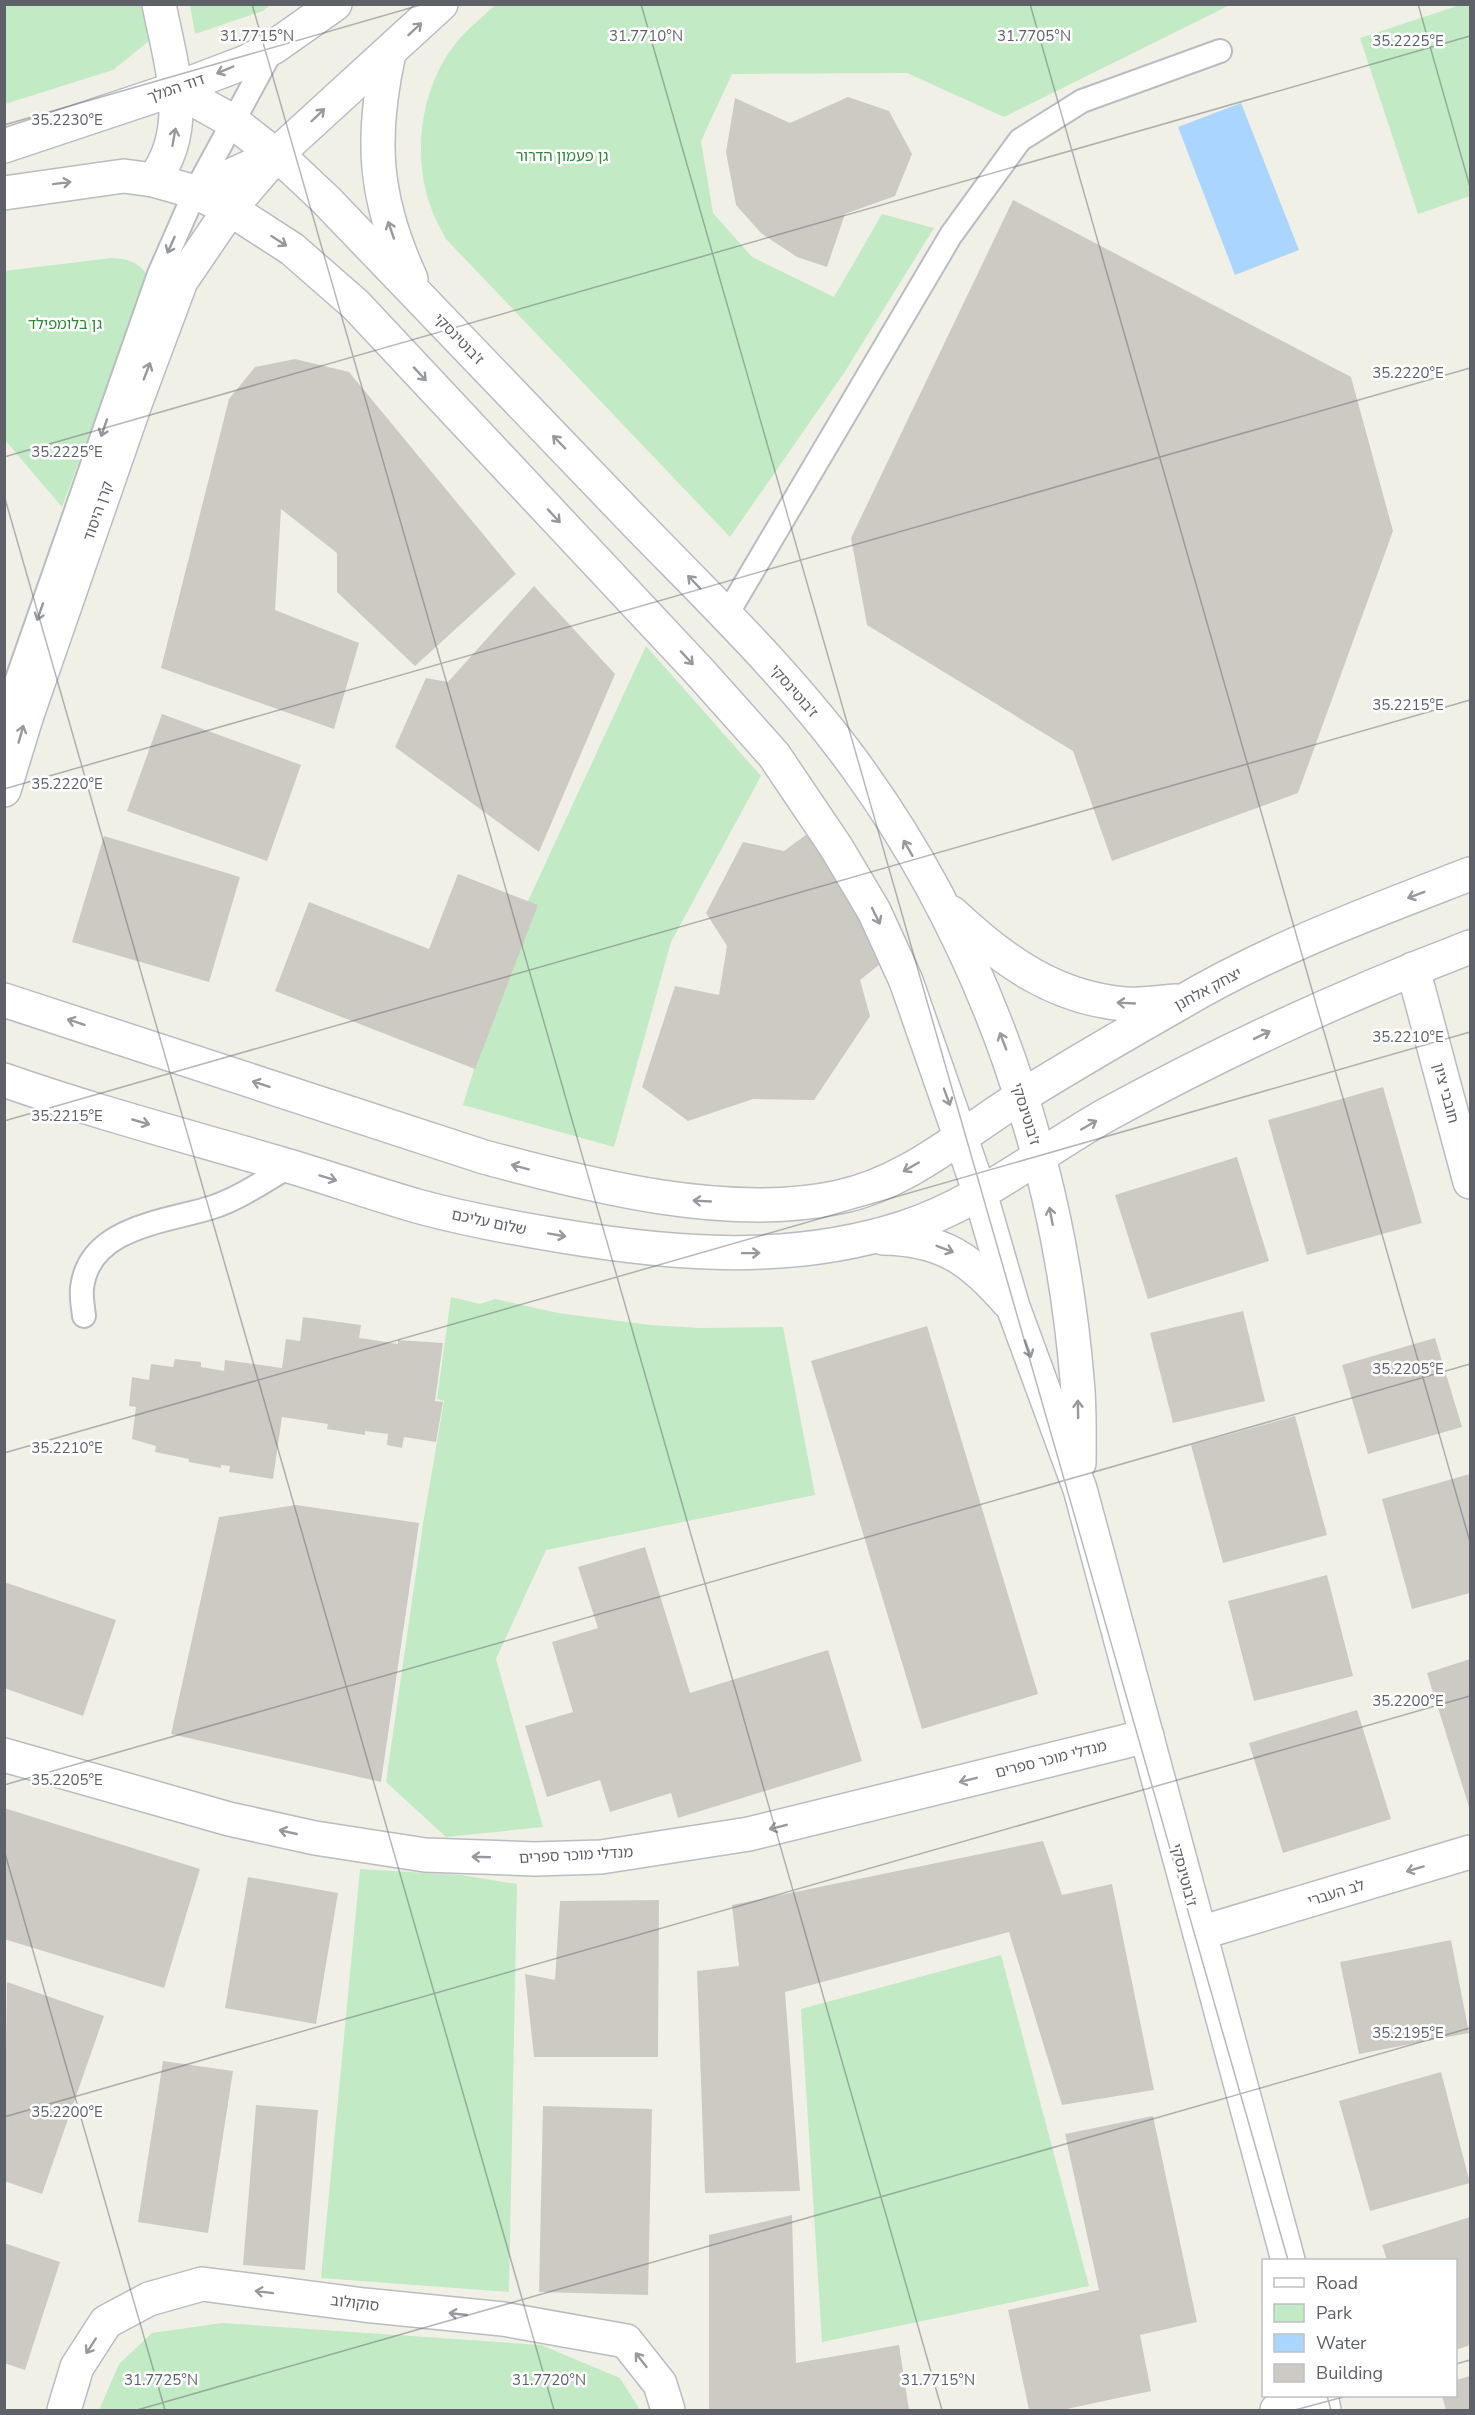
<svg xmlns="http://www.w3.org/2000/svg" width="1475" height="2415" viewBox="0 0 1475 2415" font-family="'Nunito Sans','Noto Sans Hebrew',sans-serif">
  <style>
    .green { fill: #c2eac4 }
    .water { fill: #aad5ff }
    .building { fill: #cdcac4 }
    .lines { fill: none; stroke-linecap: round; stroke-linejoin: round }
    .service-casing { stroke: #b9bcc1; stroke-width: 26 }
    .minor-casing { stroke: #b9bcc1; stroke-width: 36 }
    .tertiary-casing { stroke: #b9bcc1; stroke-width: 36 }
    .service { stroke: #fff; stroke-width: 22 }
    .minor { stroke: #fff; stroke-width: 33 }
    .tertiary { stroke: #fff; stroke-width: 33 }
    .oneway { stroke: #96999d }
    .ticks { fill: none; stroke: #5e6268; stroke-width: 1.5; stroke-opacity: 0.45 }
    .labels { text-anchor: middle; stroke-width: 5; stroke-linejoin: round; paint-order: stroke }
    .street-label { font-size: 15px; fill: #5e6268; stroke: #fff }
    .park-label { font-size: 15px; fill: #2f8738; stroke: #fff }
    .ticks-label { font-size: 15px; text-anchor: middle; fill: #5e6268; stroke: #fff; stroke-width: 5; stroke-linejoin: round; paint-order: stroke }
  </style>
  <rect width="100%" height="100%" fill="#f1f0e7"/>
  <g class="green">
    <polygon points="5,5 143,5 149,41 113,70 5,104"/>
    <polygon points="190,5 190,4 270,5 263,11 195,34"/>
    <path d="M495,5V4L1230,5L1004,117L907,73L732,74L701,141L713,213L752,257L834,297L882,214L934,228L844,373L730,537L446,239C440,228 434,217 430,205C412,154 421,86 456,43C467,29 483,17 495,5Z"/>
    <polygon points="1460,5 1470,5 1470,196 1418,214 1360,38"/>
    <path d="M112,258C129,259 138,262 148,276L62,507L5,440L4,271Z"/>
    <polygon points="646,646 761,776 671,942 614,1147 463,1105 522,914"/>
    <polygon points="451,1297 480,1304 495,1299 558,1313 650,1325 700,1328 783,1327 815,1495 546,1550 496,1659 543,1827 446,1837 386,1782 423,1524 444,1401 437,1399"/>
    <polygon points="360,1869 461,1875 517,1884 509,2292 321,2278"/>
    <polygon points="1001,1955 1089,2286 822,2342 801,2009"/>
    <polygon points="222,2323 541,2345 620,2378 640,2410 99,2410 119,2364 152,2333"/>
  </g>
  <polygon class="water" points="1241,103 1299,250 1235,275 1178,127"/>
  <g class="building">
    <polygon points="848,97 889,111 912,154 895,196 845,214 827,267 797,257 761,233 736,205 726,152 735,98 790,123"/>
    <polygon points="1013,200 1351,377 1393,531 1298,793 1112,861 1073,751 867,625 851,538"/>
    <polygon points="295,359 349,372 516,574 415,666 337,592 337,553 281,509 275,610 359,643 334,729 161,668 229,399 255,367"/>
    <polygon points="534,586 615,674 539,852 395,747 426,678 448,682"/>
    <polygon points="162,714 301,765 267,861 127,811"/>
    <polygon points="814,829 889,957 860,980 870,1016 814,1100 753,1099 688,1121 642,1087 675,986 719,995 727,946 706,913 743,842 784,851"/>
    <polygon points="104,836 240,877 209,982 72,942"/>
    <polygon points="458,874 538,905 475,1069 275,991 309,902 429,949"/>
    <polygon points="1383,1087 1422,1223 1307,1255 1268,1120"/>
    <polygon points="1237,1157 1269,1261 1148,1299 1115,1195"/>
    <polygon points="1243,1311 1265,1401 1173,1423 1150,1333"/>
    <polygon points="303,1317 361,1325 359,1338 367,1339 398,1344 398,1340 443,1343 435,1401 443,1402 436,1442 404,1437 402,1448 387,1445 388,1434 365,1431 365,1435 327,1429 328,1424 282,1417 273,1479 229,1472 230,1466 221,1465 221,1468 189,1462 189,1459 155,1452 156,1446 132,1439 136,1407 129,1406 132,1377 149,1380 151,1364 173,1367 175,1359 201,1362 201,1367 224,1371 225,1360 282,1368 286,1339 300,1341"/>
    <polygon points="927,1326 1038,1694 922,1729 811,1361"/>
    <polygon points="1435,1338 1462,1427 1368,1454 1342,1365"/>
    <polygon points="1295,1416 1327,1535 1223,1563 1191,1445"/>
    <polygon points="1470,1474 1470,1593 1412,1609 1382,1499"/>
    <polygon points="296,1505 419,1523 381,1782 171,1734 219,1517"/>
    <polygon points="645,1547 690,1693 828,1650 862,1761 678,1818 671,1793 610,1812 600,1780 547,1797 525,1726 573,1712 552,1642 598,1628 578,1567"/>
    <polygon points="1327,1575 1353,1676 1254,1701 1228,1601"/>
    <polygon points="4,1582 116,1620 83,1716 4,1688"/>
    <polygon points="1470,1659 1470,1810 1427,1673"/>
    <polygon points="1357,1710 1391,1819 1283,1853 1249,1743"/>
    <polygon points="4,1808 200,1869 164,1988 4,1939"/>
    <polygon points="1043,1841 1062,1895 1112,1884 1154,2090 1062,2105 1009,1932 785,1992 800,2191 705,2193 697,1971 739,1966 732,1905"/>
    <polygon points="248,1877 338,1893 316,2024 225,2008"/>
    <polygon points="659,1900 658,2057 534,2057 525,1974 555,1980 560,1901"/>
    <polygon points="1451,1940 1469,2033 1359,2054 1340,1962"/>
    <polygon points="7,1982 104,2016 42,2194 4,2181"/>
    <polygon points="163,2061 233,2071 208,2233 138,2222"/>
    <polygon points="1441,2072 1470,2183 1370,2211 1339,2101"/>
    <polygon points="256,2105 318,2110 305,2270 243,2265"/>
    <polygon points="543,2106 652,2109 648,2295 539,2292"/>
    <polygon points="1153,2116 1197,2322 1140,2335 1151,2391 1062,2410 1029,2410 1008,2310 1099,2290 1065,2134"/>
    <polygon points="792,2215 796,2363 899,2345 909,2410 709,2410 709,2235"/>
    <polygon points="1470,2217 1470,2345 1456,2350 1456,2260 1387,2260 1382,2245"/>
    <polygon points="4,2243 60,2262 25,2370 4,2363"/>
    <polygon points="1470,2376 1470,2410 1446,2410 1442,2396 1456,2396 1456,2380"/>
  </g>
  <g class="lines">
    <defs>
      <g id="service">
        <polyline points="726,616 951,235 1020,140 1082,101 1220,51"/>
        <polyline points="4,716 159,274 195,192 273,48"/>
        <path d="M84,1316C83,1307 81,1297 82,1288C89,1226 167,1222 213,1207C240,1198 266,1180 290,1166"/>
      </g>
      <g id="minor">
        <path d="M153,180C194,129 170,62 159,4"/>
        <polyline points="1413,969 1470,1182"/>
        <polyline points="4,1755 229,1819 315,1838 425,1855 535,1859 601,1857 749,1834 1147,1736"/>
        <polyline points="1200,1933 1470,1852"/>
        <polyline points="64,2410 77,2367 106,2322 149,2299 202,2284 364,2305 503,2319 626,2341 660,2384 668,2410"/>
        <polyline points="1277,2410 1322,2401"/>
      </g>
      <g id="tertiary">
        <path d="M389,53C370,139 374,198 411,279"/>
        <path d="M175,89L232,121L292,168L326,200C430,309 534,417 638,525C714,603 794,680 858,769C986,946 1059,1162 1077,1379C1080,1407 1079,1435 1079,1463"/>
        <polyline points="4,146 175,89 246,62 274,47 335,4"/>
        <polyline points="195,192 276,155 441,4"/>
        <polyline points="4,193 124,176 153,180 195,192 230,209 292,249 356,305 699,671 774,755 836,847 874,911 906,981 980,1193 1013,1307 1080,1489 1288,2260"/>
        <polyline points="4,790 27,715 135,404 181,281 230,209 276,155"/>
        <path d="M952,913C1002,960 1054,998 1125,1004C1141,1005 1160,1002 1176,1001"/>
        <path d="M4,1000L484,1157C591,1186 729,1221 839,1197C908,1183 964,1132 1022,1096C1074,1064 1127,1033 1180,1003C1271,949 1372,912 1470,874"/>
        <path d="M4,1080C95,1112 190,1137 282,1164C327,1177 371,1193 417,1206C464,1219 513,1228 562,1236C676,1255 791,1264 903,1228C978,1204 1040,1152 1108,1114C1225,1050 1345,995 1470,947"/>
        <path d="M883,1238C942,1239 971,1259 1008,1302"/>
        <polyline points="1321,2396 1324,2410"/>
      </g>
    </defs>
    <use href="#service" class="service-casing"/>
    <use href="#minor" class="minor-casing"/>
    <use href="#tertiary" class="tertiary-casing"/>
    <use href="#service" class="service"/>
    <use href="#minor" class="minor"/>
    <use href="#tertiary" class="tertiary"/>
  </g>
  <defs><path id="oneway-shaft" d="M-6 0H5M1.5-3L5.5 0L1.5 3" fill="none" stroke-width="1.6" stroke-linecap="round" stroke-linejoin="round" transform="scale(1.5)"/></defs>
  <g class="oneway">
    <use href="#oneway-shaft" transform="translate(415 29) rotate(-43)"/>
    <use href="#oneway-shaft" transform="translate(225 70) rotate(157)"/>
    <use href="#oneway-shaft" transform="translate(318 115) rotate(-44)"/>
    <use href="#oneway-shaft" transform="translate(174 137) rotate(-80)"/>
    <use href="#oneway-shaft" transform="translate(62 183) rotate(-7)"/>
    <use href="#oneway-shaft" transform="translate(391 230) rotate(-109)"/>
    <use href="#oneway-shaft" transform="translate(279 241) rotate(33)"/>
    <use href="#oneway-shaft" transform="translate(171 245) rotate(114)"/>
    <use href="#oneway-shaft" transform="translate(147 371) rotate(-69)"/>
    <use href="#oneway-shaft" transform="translate(420 374) rotate(47)"/>
    <use href="#oneway-shaft" transform="translate(104 428) rotate(109)"/>
    <use href="#oneway-shaft" transform="translate(559 442) rotate(-134)"/>
    <use href="#oneway-shaft" transform="translate(554 516) rotate(47)"/>
    <use href="#oneway-shaft" transform="translate(694 582) rotate(-134)"/>
    <use href="#oneway-shaft" transform="translate(40 612) rotate(109)"/>
    <use href="#oneway-shaft" transform="translate(687 658) rotate(47)"/>
    <use href="#oneway-shaft" transform="translate(21 734) rotate(-74)"/>
    <use href="#oneway-shaft" transform="translate(908 848) rotate(-120)"/>
    <use href="#oneway-shaft" transform="translate(1416 895) rotate(159)"/>
    <use href="#oneway-shaft" transform="translate(876 916) rotate(64)"/>
    <use href="#oneway-shaft" transform="translate(1126 1003) rotate(-177)"/>
    <use href="#oneway-shaft" transform="translate(76 1022) rotate(-162)"/>
    <use href="#oneway-shaft" transform="translate(1262 1035) rotate(-26)"/>
    <use href="#oneway-shaft" transform="translate(1003 1041) rotate(-111)"/>
    <use href="#oneway-shaft" transform="translate(261 1084) rotate(-162)"/>
    <use href="#oneway-shaft" transform="translate(947 1097) rotate(70)"/>
    <use href="#oneway-shaft" transform="translate(141 1122) rotate(16)"/>
    <use href="#oneway-shaft" transform="translate(1089 1125) rotate(-30)"/>
    <use href="#oneway-shaft" transform="translate(520 1167) rotate(-165)"/>
    <use href="#oneway-shaft" transform="translate(911 1167) rotate(150)"/>
    <use href="#oneway-shaft" transform="translate(328 1178) rotate(17)"/>
    <use href="#oneway-shaft" transform="translate(702 1201) rotate(-177)"/>
    <use href="#oneway-shaft" transform="translate(1051 1216) rotate(-101)"/>
    <use href="#oneway-shaft" transform="translate(557 1235) rotate(10)"/>
    <use href="#oneway-shaft" transform="translate(945 1249) rotate(21)"/>
    <use href="#oneway-shaft" transform="translate(751 1253) rotate(-1)"/>
    <use href="#oneway-shaft" transform="translate(1028 1349) rotate(70)"/>
    <use href="#oneway-shaft" transform="translate(1078 1409) rotate(-91)"/>
    <use href="#oneway-shaft" transform="translate(968 1780) rotate(166)"/>
    <use href="#oneway-shaft" transform="translate(778 1827) rotate(166)"/>
    <use href="#oneway-shaft" transform="translate(288 1832) rotate(-167)"/>
    <use href="#oneway-shaft" transform="translate(481 1857) rotate(-178)"/>
    <use href="#oneway-shaft" transform="translate(1415 1869) rotate(163)"/>
    <use href="#oneway-shaft" transform="translate(264 2292) rotate(-173)"/>
    <use href="#oneway-shaft" transform="translate(458 2314) rotate(-174)"/>
    <use href="#oneway-shaft" transform="translate(91 2346) rotate(123)"/>
    <use href="#oneway-shaft" transform="translate(641 2360) rotate(-128)"/>
  </g>
  <path class="ticks" d="M252,4L942,2410M641,4L1288,2260M1030,4L1470,1542M1418,4L1470,187M4,125L424,4M4,457L1470,36M4,495L554,2410M4,789L1470,368M4,1121L1470,700M4,1453L1470,1032M4,1785L1470,1364M4,1850L165,2410M4,2117L1470,1696M1456,2364L1470,2360M1327,2396L1331,2410M137,2410L1470,2028M1295,2410L1347,2396"/>
  <g class="labels">
    <g class="street-label">
      <text transform="translate(176 88) rotate(-19)" y="5">דוד המלך</text>
      <text transform="translate(459 339) rotate(46)" y="5">ז'בוטינסקי</text>
      <text transform="translate(98 511) rotate(-71)" y="5">קרן היסוד</text>
      <text transform="translate(794 691) rotate(49)" y="5">ז'בוטינסקי</text>
      <text transform="translate(1208 989) rotate(-28)" y="5">יצחק אלחנן</text>
      <text transform="translate(1446 1093) rotate(75)" y="5">חובבי ציון</text>
      <text transform="translate(1026 1114) rotate(73)" y="5">ז'בוטינסקי</text>
      <text transform="translate(489 1222) rotate(12)" y="5">שלום עליכם</text>
      <text transform="translate(1051 1759) rotate(-14)" y="5">מנדלי מוכר ספרים</text>
      <text transform="translate(576 1855) rotate(-3)" y="5">מנדלי מוכר ספרים</text>
      <text transform="translate(1184 1875) rotate(75)" y="5">ז'בוטינסקי</text>
      <text transform="translate(1336 1893) rotate(-17)" y="5">לב העברי</text>
      <text transform="translate(355 2303) rotate(7)" y="5">סוקולוב</text>
    </g>
    <g class="park-label">
      <text x="562" y="161">גן פעמון הדרור</text>
      <text x="65" y="329">גן בלומפילד</text>
    </g>
  </g>
  <g class="ticks-label">
    <text x="257" y="41">31.7715°N</text>
    <text x="646" y="41">31.7710°N</text>
    <text x="1034" y="41">31.7705°N</text>
    <text x="1408" y="46">35.2225°E</text>
    <text x="67" y="125">35.2230°E</text>
    <text x="1408" y="378">35.2220°E</text>
    <text x="67" y="457">35.2225°E</text>
    <text x="1408" y="710">35.2215°E</text>
    <text x="67" y="789">35.2220°E</text>
    <text x="1408" y="1042">35.2210°E</text>
    <text x="67" y="1121">35.2215°E</text>
    <text x="1408" y="1374">35.2205°E</text>
    <text x="67" y="1453">35.2210°E</text>
    <text x="1408" y="1706">35.2200°E</text>
    <text x="67" y="1785">35.2205°E</text>
    <text x="1408" y="2038">35.2195°E</text>
    <text x="67" y="2117">35.2200°E</text>
    <text x="161" y="2385">31.7725°N</text>
    <text x="549" y="2385">31.7720°N</text>
    <text x="938" y="2385">31.7715°N</text>
  </g>
  <rect width="1475" height="2415" fill="none" stroke="#5e6268" stroke-width="12"/>
  <rect x="1262" y="2259" width="195" height="138" fill="#ffffff" stroke="#bfc0c3" stroke-width="1.5"/>
  <rect x="1274" y="2278" width="30" height="9" fill="#ffffff" stroke="#bfc0c3" stroke-width="1.5"/>
  <text x="1316" y="2289" font-size="18" fill="#5e6268">Road</text>
  <rect x="1274" y="2304" width="30" height="18" fill="#c2eac4" stroke="#bfc0c3" stroke-width="1.5"/>
  <text x="1316" y="2319" font-size="18" fill="#5e6268">Park</text>
  <rect x="1274" y="2334" width="30" height="18" fill="#aad5ff" stroke="#bfc0c3" stroke-width="1.5"/>
  <text x="1316" y="2349" font-size="18" fill="#5e6268">Water</text>
  <rect x="1274" y="2364" width="30" height="18" fill="#cdcac4" stroke="#bfc0c3" stroke-width="1.5"/>
  <text x="1316" y="2379" font-size="18" fill="#5e6268">Building</text>
</svg>
